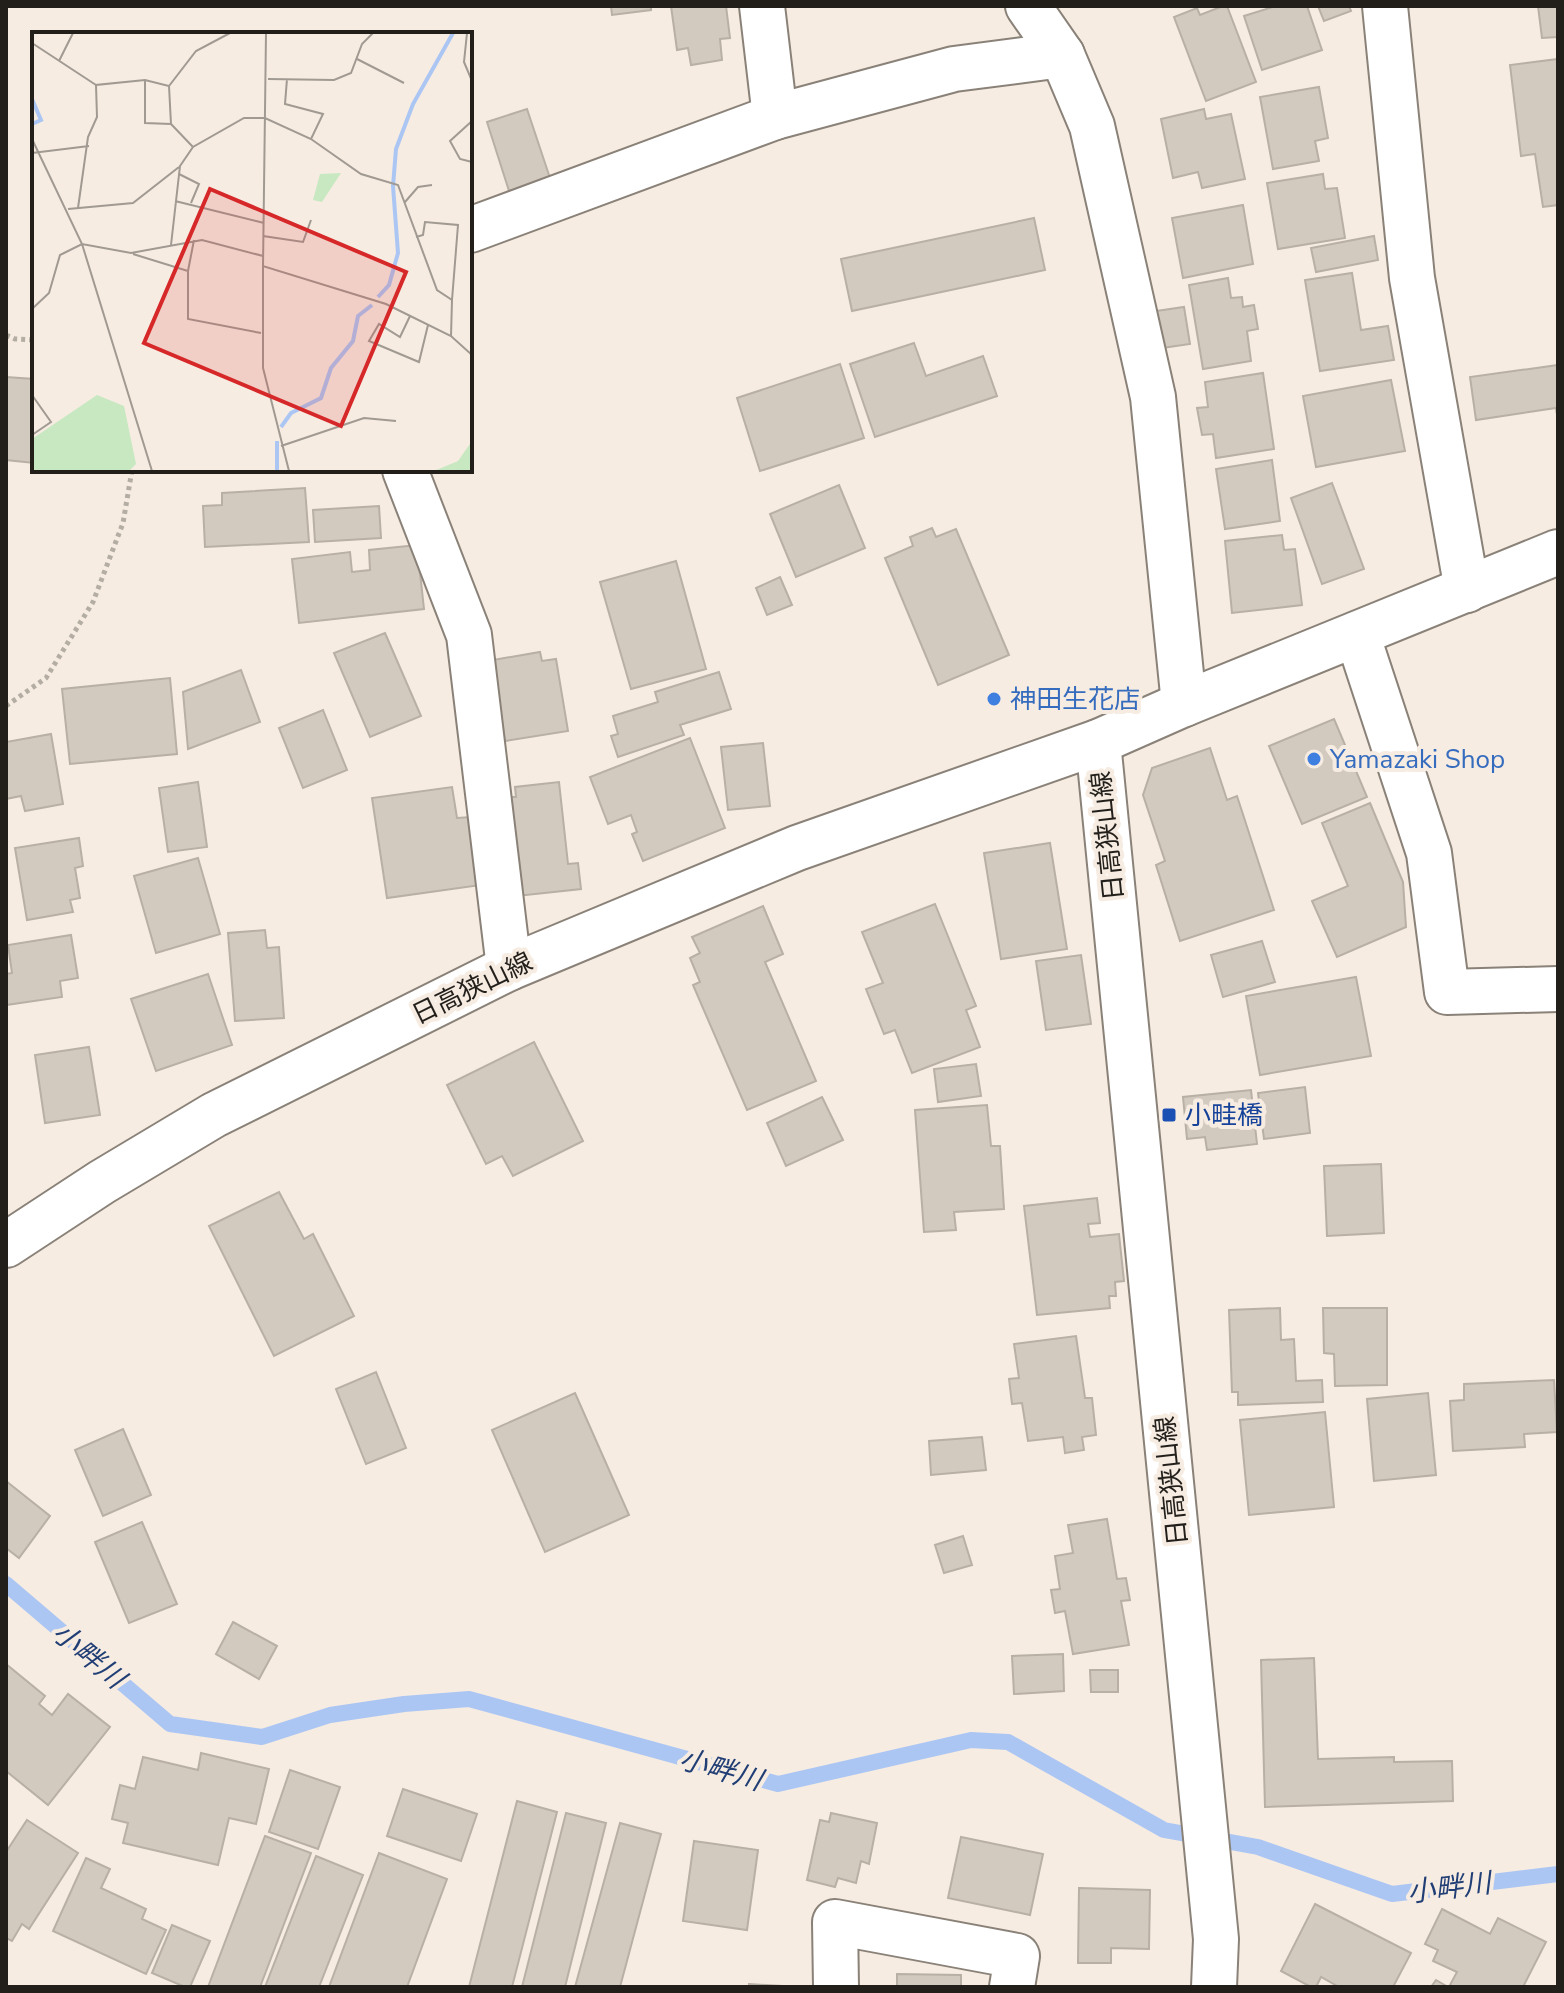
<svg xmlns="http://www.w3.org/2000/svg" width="1564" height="1993" viewBox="0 0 1564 1993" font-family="'Nunito Sans','Noto Sans JP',sans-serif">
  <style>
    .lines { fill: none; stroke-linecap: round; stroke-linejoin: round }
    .stream { stroke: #acc6f4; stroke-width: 16 }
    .building { fill: #d3cabf; stroke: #b8afa5; stroke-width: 2 }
    .minor-casing { stroke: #8a8278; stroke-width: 48 }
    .tertiary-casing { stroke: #8a8278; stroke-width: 48 }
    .secondary-casing { stroke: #8a8278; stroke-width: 48 }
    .path { stroke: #b4ada4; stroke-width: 5; stroke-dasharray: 4 4; stroke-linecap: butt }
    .minor { stroke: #fff; stroke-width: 44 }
    .tertiary { stroke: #fff; stroke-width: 44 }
    .secondary { stroke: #fff; stroke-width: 44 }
    .shop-dot { fill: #3f7fe0; stroke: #f6ece2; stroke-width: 3 }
    .transit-dot { fill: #1a4fb4; stroke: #f6ece2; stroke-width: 3 }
    .labels { text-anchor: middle; stroke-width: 8; stroke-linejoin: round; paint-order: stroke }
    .shop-label { font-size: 26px; fill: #366cbe; stroke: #f6ece2; text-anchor: start }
    .street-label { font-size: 26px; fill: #221f1b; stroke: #f6ece2 }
    .transit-label { font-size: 26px; fill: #164399; stroke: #f6ece2; text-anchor: start }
    .water-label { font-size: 28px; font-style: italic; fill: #213e75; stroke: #f6ece2 }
    .inset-river { fill: none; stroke: #acc6f4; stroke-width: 4 }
    .inset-road { fill: none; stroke: #a19a92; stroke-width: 2 }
    .view { fill: #d62828; fill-opacity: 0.15; stroke: #d62828; stroke-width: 4 }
    .inset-edge { fill: none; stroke: #221f1b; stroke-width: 4 }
  </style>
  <rect width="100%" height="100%" fill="#f6ece2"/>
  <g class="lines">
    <polyline class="stream" points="6,1584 170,1724 262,1737 330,1715 404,1704 469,1699 778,1784 971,1740 1008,1742 1164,1830 1258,1847 1392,1894 1558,1874"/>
  </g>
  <g class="building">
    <polygon points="611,6 651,6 651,10 612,15"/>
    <polygon points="671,6 726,6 730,38 720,39 722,60 691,65 688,48 677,50"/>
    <polygon points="1223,6 1227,6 1256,82 1206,101 1174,17 1197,8 1200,15"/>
    <polygon points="1276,6 1307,6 1322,50 1262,70 1244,16"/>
    <polygon points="1318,6 1349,6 1351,11 1324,21"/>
    <polygon points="1538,6 1558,6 1558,37 1542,38"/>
    <polygon points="1558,59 1558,205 1543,207 1535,154 1521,156 1510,65"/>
    <polygon points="1319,87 1328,138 1315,141 1319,161 1273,169 1260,97"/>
    <polygon points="527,109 551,181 510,194 487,122"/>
    <polygon points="1204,109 1206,119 1231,114 1245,179 1202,188 1198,172 1173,178 1161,119"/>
    <polygon points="1323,174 1325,189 1337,188 1345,238 1278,249 1267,183"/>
    <polygon points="1243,205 1253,264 1183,278 1172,218"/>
    <polygon points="1034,218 1045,270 852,311 841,259"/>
    <polygon points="1374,236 1378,260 1316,272 1311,248"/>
    <polygon points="1352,273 1361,330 1388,326 1394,360 1320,371 1305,280"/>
    <polygon points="1228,278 1231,298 1242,297 1243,307 1254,305 1258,329 1247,331 1251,361 1203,369 1189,285"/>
    <polygon points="1184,307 1190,344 1155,349 1149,312"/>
    <polygon points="914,343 926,376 983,356 997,396 875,437 850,364"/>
    <polygon points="840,364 864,438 760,471 737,398"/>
    <polygon points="1558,365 1558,421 1556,408 1476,420 1470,377"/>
    <polygon points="1263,373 1274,449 1216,458 1213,434 1202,435 1197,408 1208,407 1205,382"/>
    <polygon points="6,377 34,379 34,463 6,460"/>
    <polygon points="1391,380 1405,451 1316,467 1303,396"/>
    <polygon points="1272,460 1280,521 1225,529 1216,469"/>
    <polygon points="1332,483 1364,569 1322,584 1291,498"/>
    <polygon points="839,485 865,548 796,577 770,514"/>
    <polygon points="305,488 309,542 205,547 203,506 222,505 222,493"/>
    <polygon points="379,506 381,538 315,542 313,510"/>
    <polygon points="932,528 936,537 956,529 1009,655 938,685 885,558 913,546 910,537"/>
    <polygon points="1282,535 1284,550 1295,549 1302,605 1232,613 1225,541"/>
    <polygon points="417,545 424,609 299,623 292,559 350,552 352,572 370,570 369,550"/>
    <polygon points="676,561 706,669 631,689 600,582"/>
    <polygon points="780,577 792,605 767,615 756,588"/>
    <polygon points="385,633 421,716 370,737 334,653"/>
    <polygon points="540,652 542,661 556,659 568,731 505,741 493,660"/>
    <polygon points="241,670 260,722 188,749 183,692"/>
    <polygon points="719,672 731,709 680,725 684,735 618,757 611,736 618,734 613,716 658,702 655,692"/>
    <polygon points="170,678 177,754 70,764 62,689"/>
    <polygon points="323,710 347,770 303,788 279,728"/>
    <polygon points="1334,719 1367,797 1302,824 1269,746"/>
    <polygon points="51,734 63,804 25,811 21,796 6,799 6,742"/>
    <polygon points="690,738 725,828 643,861 632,834 637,832 631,815 608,824 590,777"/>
    <polygon points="763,743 770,806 728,810 721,747"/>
    <polygon points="1210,748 1227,800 1237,796 1274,910 1180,941 1156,865 1165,861 1143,795 1152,768"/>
    <polygon points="198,782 207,847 168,852 159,788"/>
    <polygon points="559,782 568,864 578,863 581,889 517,896 507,797 516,797 515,787"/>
    <polygon points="452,787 457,818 471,817 481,885 387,898 372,798"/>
    <polygon points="1370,803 1403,882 1406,927 1337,957 1312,901 1348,886 1322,823"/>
    <polygon points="79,838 83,866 75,868 80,898 70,900 73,912 27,920 15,848"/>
    <polygon points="1050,843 1067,949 1001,959 984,853"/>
    <polygon points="198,858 220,934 156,953 134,876"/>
    <polygon points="935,904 976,1006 966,1010 980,1047 912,1073 895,1030 884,1034 866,989 883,983 862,932"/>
    <polygon points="763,906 783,954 765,962 816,1081 747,1110 693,985 700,982 690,958 700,953 692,937"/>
    <polygon points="265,930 267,948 279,947 284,1018 235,1021 228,933"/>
    <polygon points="71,935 78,978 60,981 62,997 6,1005 6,974 12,973 8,945"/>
    <polygon points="1262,941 1275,982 1223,997 1211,955"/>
    <polygon points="1081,955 1091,1024 1046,1030 1036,961"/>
    <polygon points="208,974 232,1045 156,1071 131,999"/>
    <polygon points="1356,977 1371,1056 1260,1075 1246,996"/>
    <polygon points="534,1042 583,1141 513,1176 502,1156 486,1164 447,1085"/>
    <polygon points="89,1047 100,1115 45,1123 35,1055"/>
    <polygon points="976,1064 981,1096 938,1102 934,1069"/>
    <polygon points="1305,1087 1310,1133 1264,1139 1258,1093"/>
    <polygon points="1251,1090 1257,1144 1207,1150 1205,1137 1187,1139 1183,1097"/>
    <polygon points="822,1097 843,1140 786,1166 767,1123"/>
    <polygon points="987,1105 991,1146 1000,1146 1004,1209 954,1212 956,1230 924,1232 915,1110"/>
    <polygon points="1381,1164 1384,1233 1327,1236 1324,1166"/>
    <polygon points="279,1192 304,1239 313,1234 354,1316 274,1356 209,1226"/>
    <polygon points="1097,1198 1100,1223 1088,1224 1090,1237 1119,1234 1124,1281 1115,1282 1116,1296 1109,1296 1110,1308 1037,1315 1024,1206"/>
    <polygon points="1280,1308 1281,1340 1294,1339 1296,1381 1322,1380 1323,1402 1238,1405 1238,1392 1232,1392 1229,1310"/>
    <polygon points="1323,1308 1387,1308 1387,1385 1335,1386 1334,1354 1324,1353"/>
    <polygon points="1076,1336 1085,1398 1092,1398 1096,1435 1082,1437 1084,1450 1065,1453 1063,1437 1028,1441 1022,1403 1012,1404 1009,1379 1019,1378 1014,1344"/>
    <polygon points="376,1372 406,1448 366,1464 336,1389"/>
    <polygon points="1554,1380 1557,1432 1524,1434 1525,1447 1453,1451 1450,1401 1464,1400 1464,1384"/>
    <polygon points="575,1393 629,1515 545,1552 492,1430"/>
    <polygon points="1428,1393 1436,1475 1374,1481 1367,1399"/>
    <polygon points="1325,1412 1334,1507 1249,1515 1240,1420"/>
    <polygon points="123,1429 151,1495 103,1516 75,1450"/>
    <polygon points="982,1437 986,1470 931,1475 929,1441"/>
    <polygon points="6,1481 50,1516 19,1558 6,1548"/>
    <polygon points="1107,1519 1117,1579 1126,1578 1130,1600 1121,1601 1129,1645 1073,1654 1065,1611 1055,1613 1051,1590 1060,1589 1055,1556 1073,1553 1068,1525"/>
    <polygon points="142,1522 177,1604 129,1623 95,1542"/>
    <polygon points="963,1536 972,1565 944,1573 935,1545"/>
    <polygon points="233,1622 277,1646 259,1679 216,1654"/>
    <polygon points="1063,1654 1064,1691 1014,1694 1012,1656"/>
    <polygon points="1314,1658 1318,1759 1394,1757 1394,1762 1452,1761 1453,1801 1265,1807 1261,1660"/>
    <polygon points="6,1664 45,1696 39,1704 52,1715 68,1694 110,1727 48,1805 6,1771"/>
    <polygon points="1090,1670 1118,1670 1118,1692 1091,1692"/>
    <polygon points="201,1753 269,1769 256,1824 229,1818 218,1865 123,1843 128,1823 112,1819 120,1785 135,1789 143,1757 198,1770"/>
    <polygon points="290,1770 340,1787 318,1849 269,1832"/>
    <polygon points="403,1789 477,1814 461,1861 387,1836"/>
    <polygon points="517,1801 557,1812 512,1987 469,1987"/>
    <polygon points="566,1813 606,1823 565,1987 522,1987"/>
    <polygon points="831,1813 877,1823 869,1864 861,1861 856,1883 838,1878 835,1887 807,1880 820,1820 829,1822"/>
    <polygon points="27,1820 78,1853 29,1929 22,1924 12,1941 6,1938 6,1852"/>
    <polygon points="620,1823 661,1834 620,1987 575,1987"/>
    <polygon points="265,1836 311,1853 260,1987 208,1987"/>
    <polygon points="961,1837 1043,1854 1030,1915 948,1898"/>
    <polygon points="694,1841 758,1850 747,1930 683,1921"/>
    <polygon points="379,1853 447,1879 407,1987 329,1987"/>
    <polygon points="316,1856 363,1875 319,1987 265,1987"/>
    <polygon points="86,1858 110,1869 101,1888 146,1909 142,1919 166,1930 146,1974 53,1931"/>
    <polygon points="1079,1888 1150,1890 1149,1949 1111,1948 1111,1963 1078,1963"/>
    <polygon points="1315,1904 1411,1953 1393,1987 1339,1987 1321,1977 1316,1987 1311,1987 1281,1971"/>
    <polygon points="1442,1909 1490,1934 1498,1918 1546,1942 1523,1987 1454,1987 1450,1985 1457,1972 1433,1961 1438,1950 1425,1944"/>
    <polygon points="172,1925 210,1941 190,1987 185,1987 152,1973"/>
    <polygon points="897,1974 961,1975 961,1987 897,1987"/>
    <polygon points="1436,1980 1448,1987 1431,1987"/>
    <polygon points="749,1984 800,1987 749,1987"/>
  </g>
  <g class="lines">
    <defs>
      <g id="minor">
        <polyline points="1028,6 1062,55 1092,126 1153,397 1184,704"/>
        <polyline points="1385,6 1412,278 1467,590"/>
        <polyline points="775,117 954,69 1062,55"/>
        <polyline points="470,230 775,117 762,6"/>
        <polyline points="405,470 469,635 509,968"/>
        <polyline points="1357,634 1429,853 1447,992 1558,989"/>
        <polyline points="836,1987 835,1922 1017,1956 1012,1987"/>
      </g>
      <polyline id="tertiary" points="1098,742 1184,704 1558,552"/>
      <polyline id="secondary" points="6,1245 102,1182 214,1115 509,968 797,848 1098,742 1216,1939 1214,1987"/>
    </defs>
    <use href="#minor" class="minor-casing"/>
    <use href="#tertiary" class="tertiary-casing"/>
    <use href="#secondary" class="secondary-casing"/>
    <g class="path">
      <polyline points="6,335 15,339 34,340"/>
      <polyline points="6,706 46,678 93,602 123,523 132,470"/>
    </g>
    <use href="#minor" class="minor"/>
    <use href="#tertiary" class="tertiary"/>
    <use href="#secondary" class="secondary"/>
  </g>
  <g class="shop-dot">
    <circle cx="994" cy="699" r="8"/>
    <circle cx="1314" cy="759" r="8"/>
  </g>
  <rect class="transit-dot" x="1161" y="1107" width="16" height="16" rx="4"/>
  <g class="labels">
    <g class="shop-label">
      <text x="1010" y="708">神田生花店</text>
      <text x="1330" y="768">Yamazaki Shop</text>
    </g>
    <g class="street-label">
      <text transform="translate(1107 836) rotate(-96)" y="9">日高狭山線</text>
      <text transform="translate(472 988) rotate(-26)" y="9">日高狭山線</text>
      <text transform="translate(1171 1481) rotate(-96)" y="9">日高狭山線</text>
    </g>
    <g class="transit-label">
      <text x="1185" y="1124">小畦橋</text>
    </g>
    <g class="water-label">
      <text transform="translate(89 1655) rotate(40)" y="10">小畔川</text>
      <text transform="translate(721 1769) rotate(16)" y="10">小畔川</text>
      <text transform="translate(1449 1887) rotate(-7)" y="10">小畔川</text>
    </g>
  </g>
  <g transform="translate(32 32)">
    <rect width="440" height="440" fill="#f6ece2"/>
    <path d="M65,363L92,374L104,432L97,439H0V407ZM440,409V439H402L426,429Z" fill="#c7e8c1"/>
    <path d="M309,141L290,170L281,168L288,142Z" fill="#c7e8c1"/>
    <path class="inset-river" d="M0,67L9,88L0,92M346,265L357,253L366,221L361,154L364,117L381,72L421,1M249,395L259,381L289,366L299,336L321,309L326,284L340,273M245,409V439"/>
    <path class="inset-road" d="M435,1L432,30L440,49M0,11L64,53M325,27L372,51M27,29L41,1M236,47L302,48L319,41L330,12L341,1M255,47L253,72L291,82L279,107M113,48V91L139,92M137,54L164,19L198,1M440,89L418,109L428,127L440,130M0,107L50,212L120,439M0,121L57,114M147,142L167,152L159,171M143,169L232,191M373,170L386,155L400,153M46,176L56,105L65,85L64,53L113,48L137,54L139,92L161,115M36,177L101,171L147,135M231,204L271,210L279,188M384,205L391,203L393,190L426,193L420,268M139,213L148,134L161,115L212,86H233L279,107L329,142L366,153L405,258L420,268L419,304M101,222L156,239V287L229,301M231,234L234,1M156,239L162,208M0,277L17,261L28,223L50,212L99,221L170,208L231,224M378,284L368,305L347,292L337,309L387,330L396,293M0,363L19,390L0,403M249,414L332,386L364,389M257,439L231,336V234L354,272L419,304L440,323"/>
    <path class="view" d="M178,157L374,240L309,394L112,311Z"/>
    <rect width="440" height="440" class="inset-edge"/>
  </g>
  <rect width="1564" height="1993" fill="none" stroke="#221f1b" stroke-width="16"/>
</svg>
